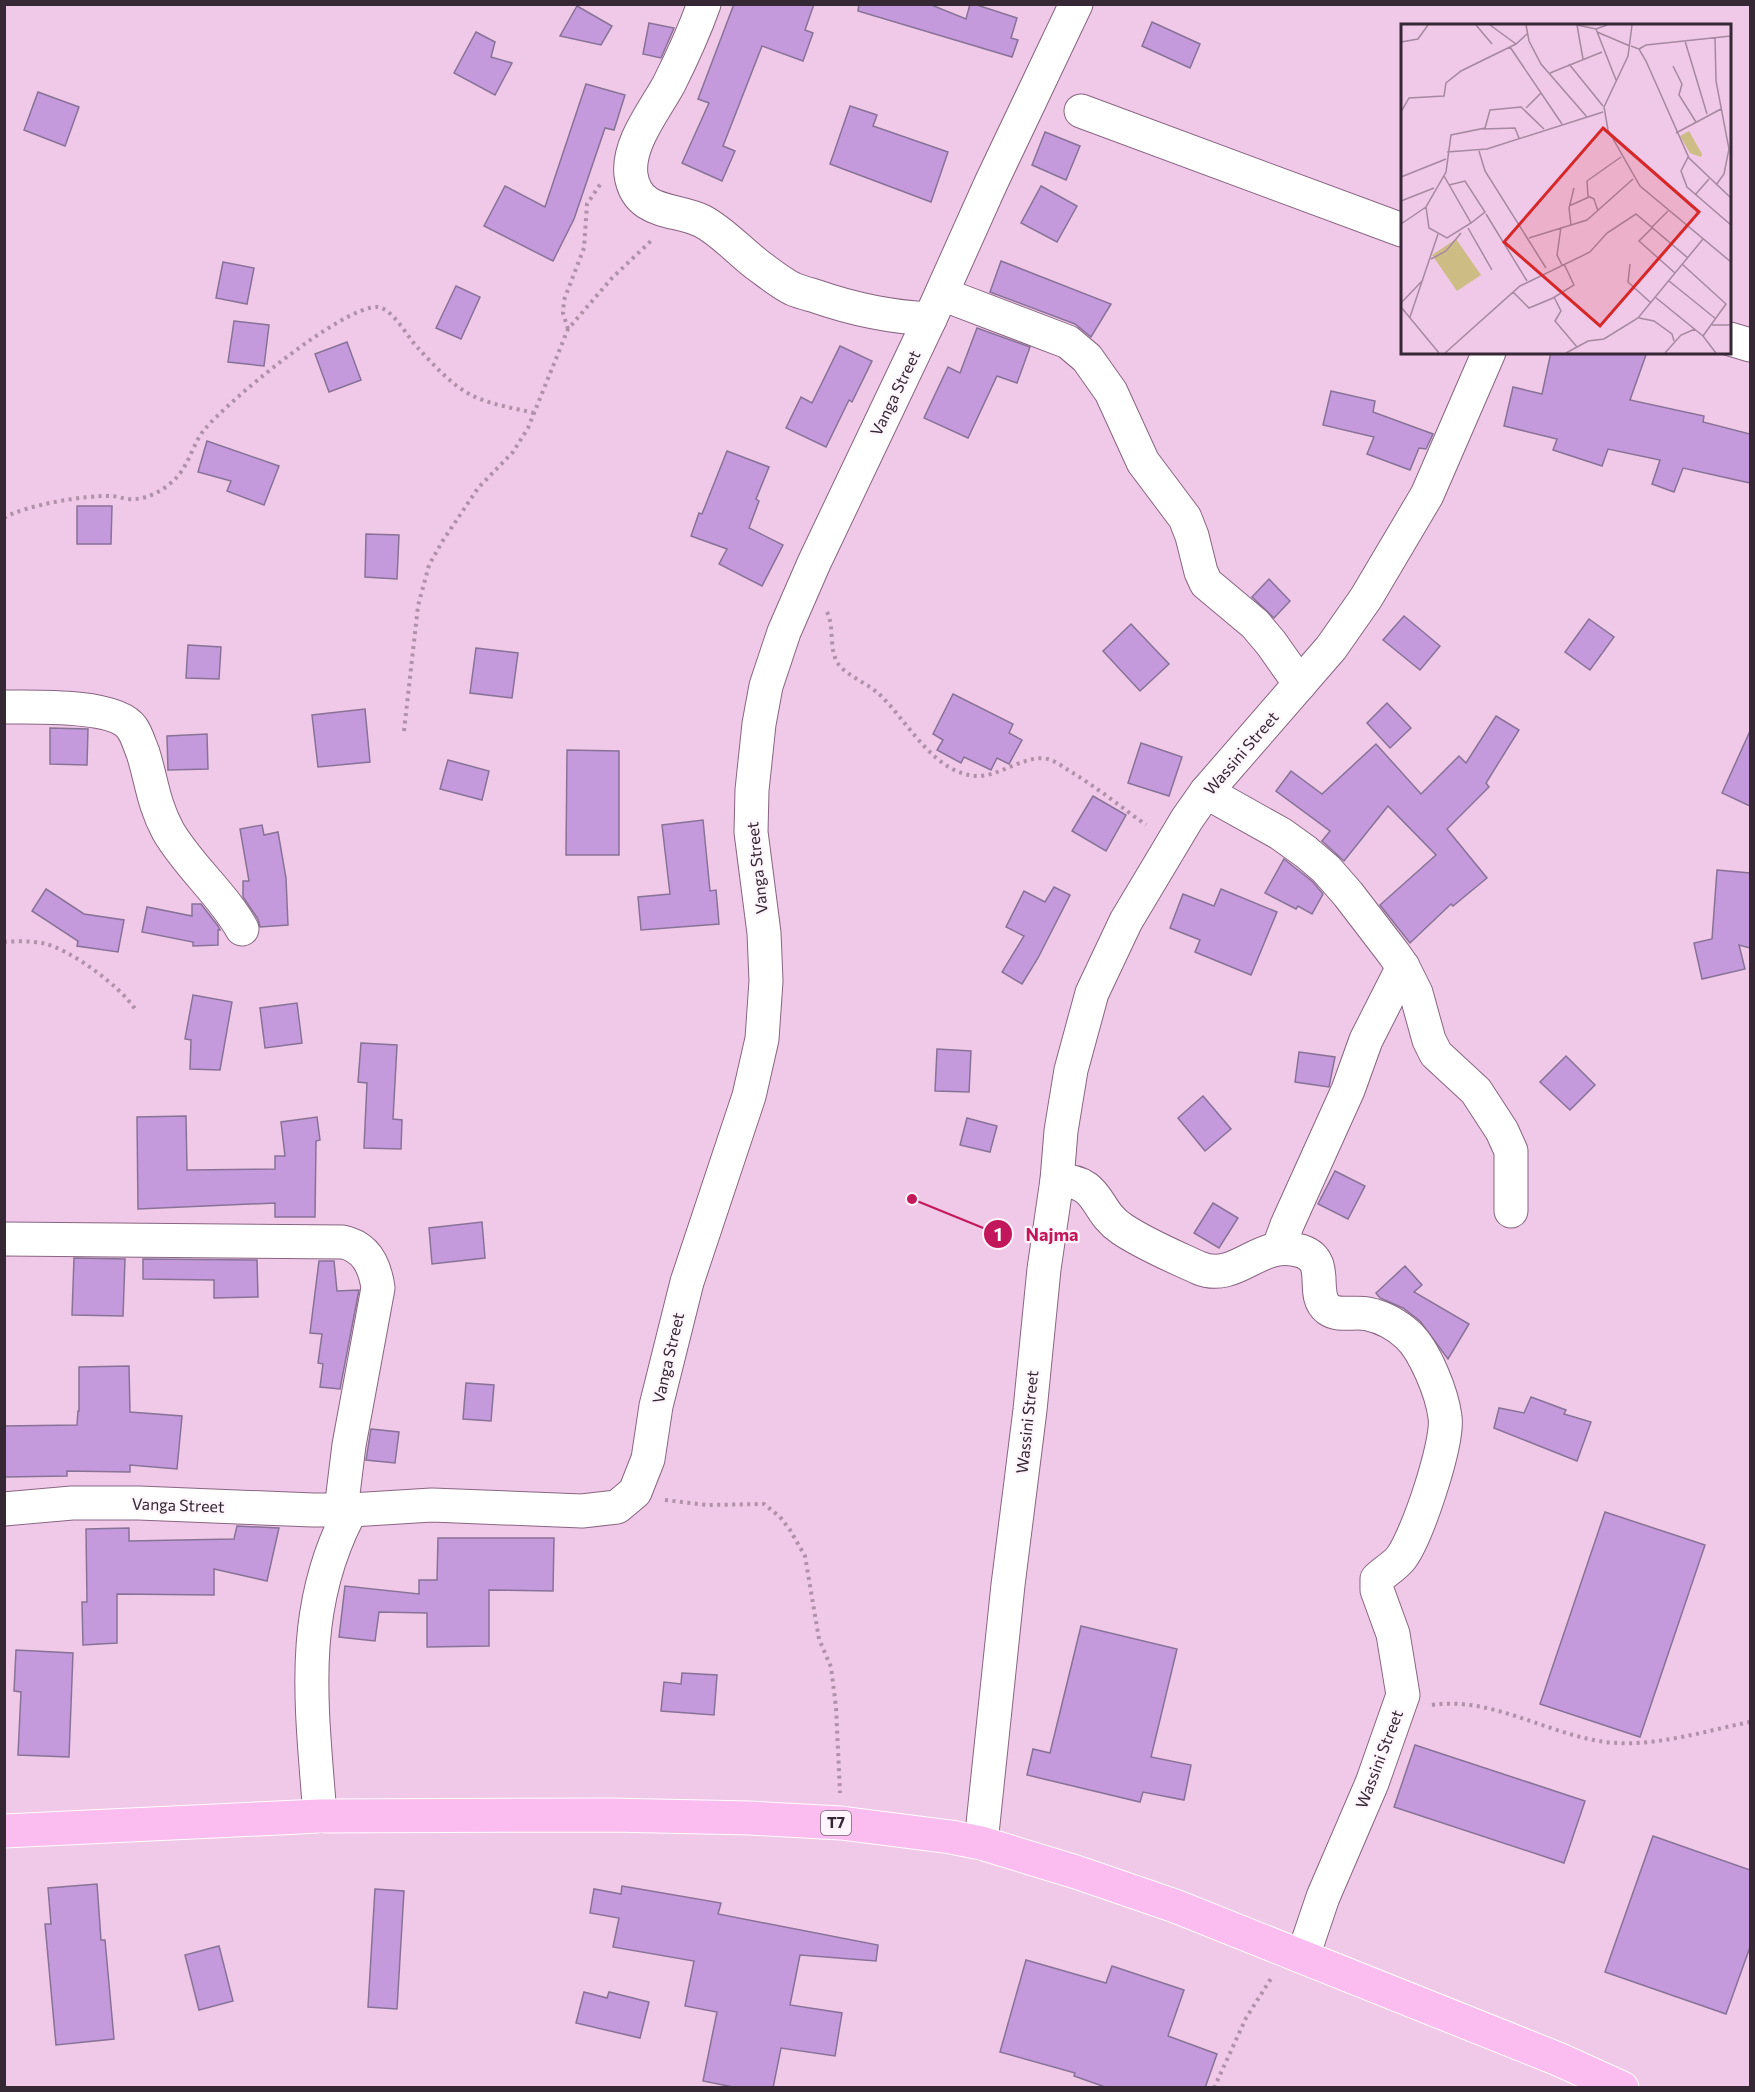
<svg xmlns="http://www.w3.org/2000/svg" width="1755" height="2092" viewBox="0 0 1755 2092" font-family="Commissioner,sans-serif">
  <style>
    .building { fill: #c49adc; stroke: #897297; stroke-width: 1.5 }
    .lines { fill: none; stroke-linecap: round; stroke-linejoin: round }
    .minor-casing { stroke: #886582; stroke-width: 35 }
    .highway-casing { stroke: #fff; stroke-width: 35 }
    .path { stroke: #b091aa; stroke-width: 4; stroke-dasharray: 3 4.5; stroke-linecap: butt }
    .minor { stroke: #fff; stroke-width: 33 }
    .highway { stroke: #fbbcf0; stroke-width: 33 }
    .labels { text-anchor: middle; stroke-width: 4.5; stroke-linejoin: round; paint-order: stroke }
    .shield { fill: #fdf5fb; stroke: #726570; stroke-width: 1.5 }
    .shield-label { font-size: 15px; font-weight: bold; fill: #362734 }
    .street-label { font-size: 16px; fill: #362734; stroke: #fdf5fb }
    .inset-road { fill: none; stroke: #a688a0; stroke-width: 1.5 }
    .view { fill: #d62828; fill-opacity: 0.15; stroke: #d62828; stroke-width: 3 }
    .inset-edge { fill: none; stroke: #362734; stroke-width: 3 }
    .leader { fill: none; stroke: #c2185b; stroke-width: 2 }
    .callout-dot { fill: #c2185b; stroke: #fdf5fb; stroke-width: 2 }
    .mark-label { font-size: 18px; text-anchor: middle; font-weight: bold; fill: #fff }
    .callout-label { font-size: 18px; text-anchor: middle; font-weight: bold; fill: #c2185b; stroke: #fdf5fb; stroke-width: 4.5; stroke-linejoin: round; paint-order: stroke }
  </style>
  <rect width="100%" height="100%" fill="#f0c8e8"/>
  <g class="building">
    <polygon points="734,4 814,4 805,30 813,33 803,61 762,46 723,146 735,151 722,181 682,163 709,103 698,99"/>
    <polygon points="859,4 929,4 966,19 970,4 974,4 1017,18 1011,38 1018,40 1012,57 858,11"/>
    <polygon points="577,6 612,26 601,45 560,36"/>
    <polygon points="1152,22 1200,44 1190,68 1142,46"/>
    <polygon points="649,23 674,28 661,58 643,54"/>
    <polygon points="476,32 495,42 491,57 512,63 495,95 454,73"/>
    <polygon points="586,84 625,95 614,130 605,128 574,219 553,261 484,226 505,186 545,207"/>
    <polygon points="38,92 79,107 65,146 24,130"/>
    <polygon points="850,106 877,115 873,126 948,152 931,202 830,164"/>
    <polygon points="1045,132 1080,146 1066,180 1032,165"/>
    <polygon points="1041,186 1077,206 1057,242 1021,223"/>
    <polygon points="1001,261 1111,304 1091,337 1075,324 990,292"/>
    <polygon points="223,262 254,268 247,304 216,298"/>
    <polygon points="456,286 480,297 461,339 436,328"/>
    <polygon points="234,321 269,325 264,366 228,362"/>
    <polygon points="977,328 1030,347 1017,383 997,376 968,438 924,418 948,367 960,373"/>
    <polygon points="347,342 361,380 329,392 315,354"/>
    <polygon points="840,346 872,361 852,402 849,400 826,447 786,428 801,397 812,403"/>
    <polygon points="1551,352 1647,352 1630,400 1704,416 1703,422 1750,434 1750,483 1683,468 1674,492 1652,484 1660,460 1608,449 1602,466 1553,450 1557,439 1504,426 1513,387 1542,394"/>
    <polygon points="1331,391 1375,401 1373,412 1433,434 1426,449 1419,448 1410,470 1367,454 1374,437 1323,425"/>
    <polygon points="207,441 279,466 264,505 227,491 231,481 198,472"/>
    <polygon points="727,451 769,467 756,499 759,501 749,528 783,545 762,586 719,564 727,549 691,536 699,513 702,514"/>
    <polygon points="77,506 112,506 111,544 77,544"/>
    <polygon points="366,534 399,535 397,579 365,577"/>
    <polygon points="1269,579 1290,601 1274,618 1252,597"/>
    <polygon points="1404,616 1440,646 1420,670 1383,640"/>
    <polygon points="1589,619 1614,637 1590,670 1565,652"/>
    <polygon points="1131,624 1169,664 1140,691 1103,651"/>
    <polygon points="188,645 221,647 219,679 186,678"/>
    <polygon points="476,648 518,653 512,698 470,693"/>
    <polygon points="953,694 1013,724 1009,733 1022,740 1009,764 997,758 991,770 964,757 961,763 937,750 943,740 933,734"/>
    <polygon points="1387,703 1411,728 1390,748 1367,723"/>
    <polygon points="365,709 370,762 318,767 312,715"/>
    <polygon points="1496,716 1519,730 1486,783 1489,787 1447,829 1487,878 1453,906 1451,904 1410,943 1380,905 1436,855 1388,806 1344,861 1322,841 1330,831 1276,791 1291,771 1322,794 1376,744 1421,794 1459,756 1466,763"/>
    <polygon points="50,728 88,729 87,765 50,764"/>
    <polygon points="1750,731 1750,806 1722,793"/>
    <polygon points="207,734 208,769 168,770 167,736"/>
    <polygon points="1141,743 1182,757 1169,796 1128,783"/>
    <polygon points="567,750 619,751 619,855 566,855"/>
    <polygon points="448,760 489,771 482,800 440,789"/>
    <polygon points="1093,796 1126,815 1106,851 1072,831"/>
    <polygon points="703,820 710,891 716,890 719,924 641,930 638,897 670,894 662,825"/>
    <polygon points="262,825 264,835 278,832 286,878 288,925 260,927 258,919 243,897 243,881 249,881 240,829"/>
    <polygon points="1284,859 1313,882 1323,894 1312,914 1298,906 1296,909 1265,893"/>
    <polygon points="1717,870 1750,873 1750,948 1739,945 1745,969 1702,979 1694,943 1712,939"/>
    <polygon points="1054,887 1070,895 1038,958 1022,984 1002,972 1024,936 1006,927 1024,891 1045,902"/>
    <polygon points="46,889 84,914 124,920 118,952 77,946 78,941 32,911"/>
    <polygon points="1221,889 1277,912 1251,975 1195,952 1200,940 1170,928 1183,894 1214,906"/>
    <polygon points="192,904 201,904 218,926 220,930 218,930 218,945 193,946 193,942 142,932 147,907 192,916"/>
    <polygon points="193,995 232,1002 220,1070 190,1069 191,1040 185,1039"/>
    <polygon points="297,1003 302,1043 265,1048 260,1008"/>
    <polygon points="361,1043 397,1045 393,1119 402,1120 401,1149 364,1148 367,1083 358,1082"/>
    <polygon points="937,1049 971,1051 969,1092 935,1091"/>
    <polygon points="1299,1052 1335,1057 1329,1087 1295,1082"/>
    <polygon points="1566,1056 1595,1085 1570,1110 1540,1082"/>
    <polygon points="1203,1096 1231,1129 1205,1151 1178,1118"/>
    <polygon points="186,1116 187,1170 275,1169 275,1156 285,1156 281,1122 317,1117 320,1140 316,1141 315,1217 275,1217 275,1203 138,1209 137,1117"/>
    <polygon points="967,1118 997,1126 990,1152 960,1145"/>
    <polygon points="1335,1171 1365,1186 1348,1219 1318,1204"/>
    <polygon points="1213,1203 1238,1218 1219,1248 1194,1233"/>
    <polygon points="482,1222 485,1258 432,1264 429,1228"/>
    <polygon points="74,1258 125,1259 123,1316 72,1315"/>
    <polygon points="143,1259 257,1260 258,1297 214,1298 214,1280 143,1279"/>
    <polygon points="319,1261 334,1261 337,1291 359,1290 340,1389 320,1387 323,1364 318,1363 322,1334 310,1333"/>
    <polygon points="1405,1266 1422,1285 1414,1292 1469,1324 1448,1359 1420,1321 1403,1308 1380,1298 1376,1293"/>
    <polygon points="129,1366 130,1412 182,1416 177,1469 130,1465 130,1472 67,1471 67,1476 5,1477 4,1426 77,1425 78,1411 79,1411 79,1367"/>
    <polygon points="466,1383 494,1385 491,1421 463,1419"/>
    <polygon points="1531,1397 1566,1410 1564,1414 1591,1422 1577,1461 1494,1428 1499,1408 1524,1413"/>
    <polygon points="371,1429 399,1432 395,1463 366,1460"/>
    <polygon points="1605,1512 1705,1545 1640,1737 1540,1704"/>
    <polygon points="237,1526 279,1528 267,1581 214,1569 214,1595 117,1594 117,1643 83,1645 82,1602 87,1602 86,1529 129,1528 129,1541 234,1539"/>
    <polygon points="438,1538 554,1538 553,1591 489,1590 489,1646 427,1647 427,1613 379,1612 375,1641 339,1637 345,1586 419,1594 419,1580 437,1580"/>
    <polygon points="1081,1626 1177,1649 1151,1757 1191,1765 1184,1800 1143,1792 1140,1802 1027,1775 1033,1749 1050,1753"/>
    <polygon points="16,1650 73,1653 69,1757 18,1755 21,1692 14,1691"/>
    <polygon points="682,1673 717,1675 714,1715 661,1711 664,1682 681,1684"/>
    <polygon points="1415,1745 1585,1801 1564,1863 1394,1807"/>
    <polygon points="1653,1836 1750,1870 1750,1947 1726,2014 1605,1972"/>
    <polygon points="97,1884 101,1940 105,1940 114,2039 56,2045 45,1924 51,1924 48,1888"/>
    <polygon points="622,1886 721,1903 718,1914 878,1945 876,1961 800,1955 790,2005 842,2013 835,2056 781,2048 773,2088 738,2088 703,2081 717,2012 685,2006 694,1961 613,1947 619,1918 590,1913 594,1889 621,1894"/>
    <polygon points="375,1889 404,1891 397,2009 368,2007"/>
    <polygon points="219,1946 233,2001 199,2010 185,1955"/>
    <polygon points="1026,1960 1106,1983 1112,1966 1184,1990 1168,2036 1217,2054 1205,2088 1108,2088 1074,2076 1075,2073 1000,2052"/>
    <polygon points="584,1992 607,1998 609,1992 649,2002 640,2038 576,2023"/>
  </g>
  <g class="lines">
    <defs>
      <g id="minor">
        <path d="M704,4C694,32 682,58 669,84C655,110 627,144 631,175C637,215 675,208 702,221C723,232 740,252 759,266C770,274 781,283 793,289C800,292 808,294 815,296C852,309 891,317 930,319"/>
        <polyline points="1081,111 1402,230"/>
        <polyline points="942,294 1068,342 1087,358 1111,392 1143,462 1185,518 1192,536 1201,572 1206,583 1255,624 1271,643 1300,684"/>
        <polyline points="1730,339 1750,345"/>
        <path d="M4,707C31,707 116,704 132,728C137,735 140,746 143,753C152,782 153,803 168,831C189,867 222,893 242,929"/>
        <polyline points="1206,792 1281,834 1306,852 1326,869 1348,894 1394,954 1403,967 1416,993 1429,1040 1436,1054 1476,1091 1502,1131 1511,1151 1511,1211"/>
        <path d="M1057,1180C1102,1181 1093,1210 1122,1229C1146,1245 1173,1256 1199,1268C1237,1284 1260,1237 1301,1251C1332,1261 1309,1294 1328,1309C1339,1317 1355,1311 1368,1314C1382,1317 1397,1325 1408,1335C1425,1351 1442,1393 1445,1417C1449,1442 1417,1537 1401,1558C1395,1566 1384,1572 1377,1579V1590L1393,1634L1403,1695L1372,1783L1323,1897L1303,1956"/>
        <path d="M4,1239L343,1242C366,1247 375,1266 378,1288L349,1445L341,1510"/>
        <polyline points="1279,1247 1287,1225 1348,1090 1366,1040 1403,967"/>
        <polyline points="4,1509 72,1503 139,1503 313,1510 351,1510 432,1505 582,1511 617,1507 635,1492 648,1459 656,1406 687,1282 749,1096 762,1039 766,981 764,933 751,832 752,790 759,724 766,686 784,632 814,563 930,319 991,183 1076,4"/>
        <path d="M320,1816C312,1708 297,1610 351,1510"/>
        <polyline points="981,1843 1008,1585 1030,1410 1044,1269 1057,1180 1061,1131 1071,1070 1092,993 1126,921 1187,819 1206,792 1331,648 1366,598 1427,495 1489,352"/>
      </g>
      <polyline id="highway" points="4,1831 320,1816 611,1815 749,1818 841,1823 951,1837 981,1843 1076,1872 1175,1906 1558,2059 1622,2088"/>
    </defs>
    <use href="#minor" class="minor-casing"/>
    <use href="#highway" class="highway-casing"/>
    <g class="path">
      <polyline points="568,329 563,313 564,300 584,248 587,204 601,183"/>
      <path d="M4,518C25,505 86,495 111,496C118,496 126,500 133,499C149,499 166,489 177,477C189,464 193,444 204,430C228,401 341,307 377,307C393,308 407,337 418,348C434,365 451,385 473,396C492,405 514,408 534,413"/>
      <path d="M827,612C835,628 828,651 839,665C849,677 867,683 879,694C908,721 934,775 978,776C1001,776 1025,754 1048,759C1055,761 1062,766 1068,770C1095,786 1120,806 1146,825"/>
      <polyline points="404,731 418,606 429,565 442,542 478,488 513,452 528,428 568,329 612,278 653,239"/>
      <path d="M4,942C16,941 31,941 42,943C69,948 120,986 135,1009"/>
      <polyline points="665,1500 707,1505 764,1504 780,1517 790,1530 805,1556 819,1639 831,1667 836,1707 840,1793"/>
      <path d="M1432,1705C1491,1696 1547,1734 1605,1742C1653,1748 1704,1731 1750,1722"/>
      <polyline points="1214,2088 1246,2018 1272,1977"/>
    </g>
    <use href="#minor" class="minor"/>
    <use href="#highway" class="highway"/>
  </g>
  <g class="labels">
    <rect class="shield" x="821" y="1811" width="30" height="24" rx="4.5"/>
    <g class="shield-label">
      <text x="836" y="1828">T7</text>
    </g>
    <g class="street-label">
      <text transform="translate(895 393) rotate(-64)" y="6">Vanga Street</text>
      <text transform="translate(1241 753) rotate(-49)" y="6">Wassini Street</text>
      <text transform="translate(757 868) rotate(-96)" y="6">Vanga Street</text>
      <text transform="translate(668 1358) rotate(-77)" y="6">Vanga Street</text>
      <text transform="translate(1027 1422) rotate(-84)" y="6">Wassini Street</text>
      <text transform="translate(178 1505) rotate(2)" y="6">Vanga Street</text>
      <text transform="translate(1379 1759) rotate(-69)" y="6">Wassini Street</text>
    </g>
  </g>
  <g transform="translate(1401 24)">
    <rect width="330" height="330" fill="#f0c8e8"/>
    <path d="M288,107L301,130L300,133L289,129L279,112ZM55,215L80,251L56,267L31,231Z" fill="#cebc85"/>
    <path class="inset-road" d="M75,1L91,20M89,1L115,20M125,1L128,17L140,40L186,93M176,1L182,35M176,1L195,5L206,1M231,1L227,32L203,83L207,106L239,162L330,238M195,5L215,56M196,8L229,22M314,14L315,57L328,125L323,150L315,161M284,17L306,90M0,18L17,15L27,1M230,22L238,25L245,37L288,134L330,174M109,23L161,100M238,25L245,21L330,12M168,40L202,82M272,42L281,60L278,71L295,98M149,49L201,28M125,84L140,69M0,88L8,74L43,72L45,59L60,47L115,20L126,10M82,105L114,104L118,114M275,109L320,85M78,127L84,147L145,244M46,128L86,125L202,88M287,133L280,147L286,163L330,201M43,152L70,199L46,214L28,204L25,183L45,148L50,111L84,104L89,86L120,83L143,105M0,153L45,135M48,161L64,157L84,188L70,199M294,171L308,155M0,177L33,164M168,182L188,173M197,187L193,175L187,172L186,157L220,133M85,190L126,257M0,200L25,183M170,201L168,184L173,164M160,203L156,231L161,241M251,203L267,187M252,203L238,217L274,249M67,204L91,246M128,214L186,196L232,155M30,235L45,227L60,209M229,240L227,258L250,279M281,240L325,280L302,312M268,257L315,295M112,268L128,284L152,274L173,261L163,240M153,273L160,287L154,297L176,323M254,273L302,312L315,329M0,279L22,256M0,283L38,329M9,293L37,210M238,294L253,297L271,310L273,317M311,301H330M44,329L119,262L189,228L206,209L235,190L287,234M165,329L187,317L203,315L237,294L302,215M264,329L280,311L294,305"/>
    <path class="view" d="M202,104L298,188L199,302L103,218Z"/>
    <rect width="330" height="330" class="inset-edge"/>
  </g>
  <path class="leader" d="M912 1199L998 1234"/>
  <g class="callout-dot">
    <circle cx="912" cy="1199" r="6"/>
    <circle cx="998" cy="1234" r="15"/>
  </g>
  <g class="mark-label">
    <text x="998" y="1241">1</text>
  </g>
  <g class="callout-label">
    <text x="1052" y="1241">Najma</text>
  </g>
  <rect width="1755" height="2092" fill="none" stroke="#362734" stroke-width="12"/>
</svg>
